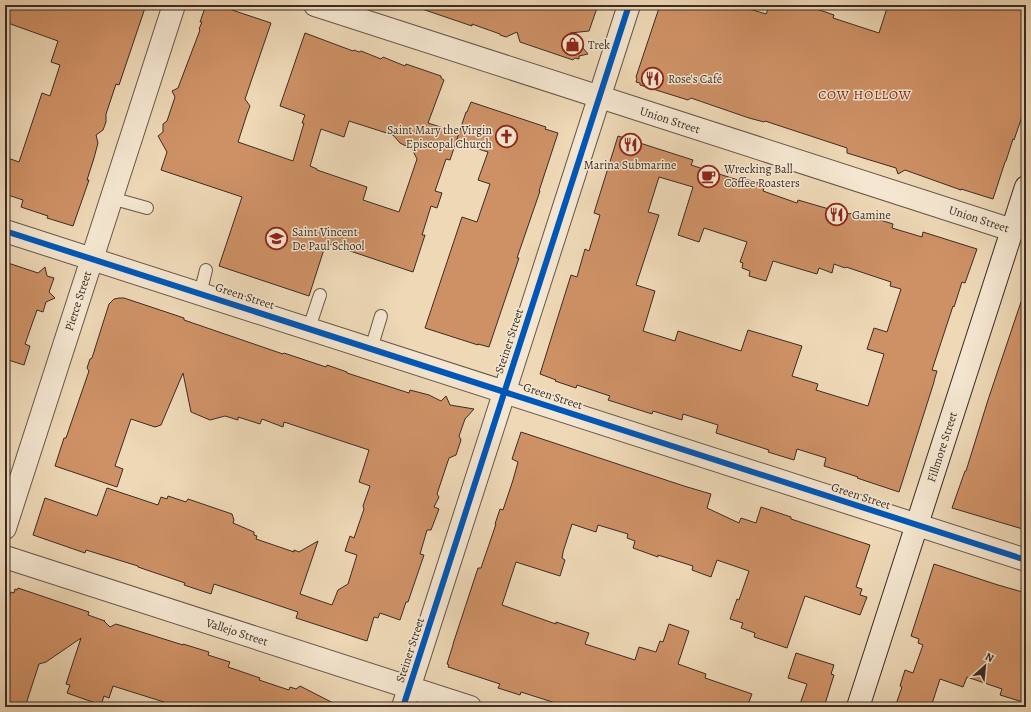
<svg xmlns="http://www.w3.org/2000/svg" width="1031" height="712" viewBox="0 0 1031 712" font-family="Alegreya,serif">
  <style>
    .building { fill: #ce9166; stroke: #3b2c25; fill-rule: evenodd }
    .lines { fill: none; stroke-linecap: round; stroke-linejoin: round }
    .lane-casing { stroke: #685749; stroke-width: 14 }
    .street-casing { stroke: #685749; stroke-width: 24 }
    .secondary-casing { stroke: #3b2c25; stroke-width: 24 }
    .lane { stroke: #f4e6d0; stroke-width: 12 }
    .street { stroke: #f4e6d0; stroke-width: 22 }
    .secondary { stroke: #f4e6d0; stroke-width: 22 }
    .cycleway-casing { stroke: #f4e6d0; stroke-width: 8 }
    .cycleway { stroke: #0057b8; stroke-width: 6 }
    .labels { text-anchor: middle; stroke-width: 3; stroke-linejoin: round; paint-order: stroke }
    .poi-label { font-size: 12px; fill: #3b2c25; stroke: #f4e6d0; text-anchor: start }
    .street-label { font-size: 12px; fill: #3b2c25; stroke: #f4e6d0 }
    .neighbourhood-label { font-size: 13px; letter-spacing: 1px; fill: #7a1f14; stroke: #f4e6d0 }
  </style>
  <rect width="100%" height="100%" fill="#eed8b6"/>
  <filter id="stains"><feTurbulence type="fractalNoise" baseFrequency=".005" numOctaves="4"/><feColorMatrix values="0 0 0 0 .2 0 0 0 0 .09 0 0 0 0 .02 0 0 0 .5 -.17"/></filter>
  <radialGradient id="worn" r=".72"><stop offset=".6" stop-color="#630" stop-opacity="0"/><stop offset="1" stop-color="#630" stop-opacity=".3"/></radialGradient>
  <g class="building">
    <polygon points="5,5 146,5 119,85 116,84 106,114 106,122 103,130 96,135 98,143 94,158 87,180 89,180 73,226 47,218 48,216 21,207 23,200 5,194 5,157 19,162 42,93 50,96 60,65 51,62 58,41 5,22"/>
    <path d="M206,5H217L271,23L245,99L250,106L247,114L238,142L293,161L304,123H302L305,115L280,106L305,33L353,51L354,50L359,52L361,51L381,59L383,57L405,66L406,64L441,76V78L444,80L428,123L459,133L450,160L446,159L435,191L442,193L437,208L431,206L422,235H425L413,272L326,243L309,296L219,266L242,197L161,170L167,152L158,136L163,132V124L167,121L175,97L172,91L178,88L200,30L199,29L202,22H200ZM349,121L393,135L400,143L412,149L417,159L399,212L363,200L367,187L317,170V169L310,166L321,129L344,137Z"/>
    <polygon points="420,5 598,5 589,31 570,33 588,54 579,56 579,59 575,58 573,60 520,42 517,32 506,37 500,35 500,34 472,24 472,26 419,8"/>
    <polygon points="660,5 736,5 766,14 770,5 805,5 834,15 833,18 879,33 888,5 1026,5 1026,105 1014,140 1013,139 1006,161 1005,162 993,199 961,189 961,190 905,170 898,174 896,168 847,153 847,148 765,121 764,122 749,118 691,98 688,100 640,85 640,83 636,82 637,79 636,77"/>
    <polygon points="471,102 546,127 545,129 558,133 539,191 540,191 517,258 519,258 489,347 478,344 478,345 425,328 462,217 477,222 490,184 478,180 488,152 456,142 466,112 467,112"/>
    <path d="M618,136L693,160L691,165L741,181L742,178L765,185L763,191L797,203L798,200L829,209V208L850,214L851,213L876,221L877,219L893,224L892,228L922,237L923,232L977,249L965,283L962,282L954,307L953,306L932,370L937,371L934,381V382L899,492L857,478L858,477L824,466L826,458L797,449L794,460L768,452L769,450L716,433L718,425L683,414L682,420L653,411L652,414L608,400L610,396L577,385L576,388L555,381L556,380L540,374L571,275L577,277L585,249L589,251L600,215L594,213ZM659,177L693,187L678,235L699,242L704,228L747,242L740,262L743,263L742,268L750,271L749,276L766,281L773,261L817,274L819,268L832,273L834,264L845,268L846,267L891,282L890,286L901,289L887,332L874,328L867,349L884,354L868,406L816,390L818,384L792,376L802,346L748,330L741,351L678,331L675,341L643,331L655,291L636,285L659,215L648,212Z"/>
    <polygon points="5,262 38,273 45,267 47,276 54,278 49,292 55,298 46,302 43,312 37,310 25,344 30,346 24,365 5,359"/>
    <polygon points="1023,296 1026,296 1026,530 952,508 965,471 966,471 988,400"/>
    <polygon points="119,298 124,298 184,318 184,320 283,354 284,353 326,367 327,365 347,372 347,373 409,393 410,390 429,395 441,401 446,396 450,405 474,409 465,419 459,436 461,440 456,455 449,458 437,494 439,497 434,507 439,509 431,530 427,530 420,554 424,555 408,602 406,602 400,620 380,613 378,618 374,617 367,641 296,618 298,612 214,584 211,594 184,585 185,583 138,567 138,566 86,550 85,553 33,535 45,498 97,516 107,488 158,505 161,497 167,499 168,496 186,502 188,499 232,514 234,520 233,523 254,532 254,535 257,536 256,539 294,552 294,550 299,552 318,541 300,594 332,605 338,590 348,584 357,555 345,551 350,536 354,538 364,509 363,506 370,486 359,482 369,450 284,422 283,427 262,419 260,424 238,417 238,420 225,416 210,420 191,412 183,373 161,425 155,427 131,419 115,466 123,469 117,487 55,466 64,438 66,438 78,403 89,371 87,368 90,359 92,358 109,304 114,299"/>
    <polygon points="521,432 684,486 711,494 707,508 739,523 741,518 756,523 761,507 791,517 791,519 870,545 856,587 862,589 860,595 867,597 860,615 805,596 787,648 754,637 755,633 741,628 743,623 730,619 737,599 739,600 749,571 717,560 711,577 692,570 693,566 658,555 658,557 633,548 635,541 627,538 628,534 598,525 596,532 572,524 563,552 563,553 562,558 565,560 560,576 516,562 502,605 556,624 556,622 589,633 585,644 635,660 639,647 656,652 660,641 663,642 669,624 689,631 678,664 706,674 705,678 752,694 747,707 568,707 521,692 520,695 498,688 500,684 448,667 449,665 447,664 453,645 453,644 478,568 481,568 496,524 495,524 500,509 503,510 513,480 518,462 512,459"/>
    <polygon points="934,564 998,585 1026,593 1026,703 1000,695 1002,689 967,677 963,687 940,679 931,707 895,707 902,687 900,686 905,670 913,673 923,645 918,643 919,639 911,636"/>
    <polygon points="18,588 89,612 88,615 105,621 104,621 110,627 116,624 183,645 183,644 209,652 208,655 230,662 228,667 260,678 259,680 289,690 290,687 296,689 300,686 341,707 163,707 164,702 113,686 109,698 104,696 101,705 67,693 70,685 66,684 81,638 46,662 39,664 25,707 5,707 5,610 11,592 14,593 15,589 17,590"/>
    <polygon points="796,653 834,665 831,674 834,675 824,707 799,707 807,684 788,678"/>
  </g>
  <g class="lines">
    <defs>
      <g id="lane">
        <polyline points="111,198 147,208"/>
        <polyline points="200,294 206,270"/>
        <polyline points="309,328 320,295"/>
        <polyline points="371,349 381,316"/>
      </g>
      <g id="street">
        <polyline points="315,5 1012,230"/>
        <polyline points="5,231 1026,560"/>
        <polyline points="5,528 174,5"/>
        <polyline points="5,557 470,707"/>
        <polyline points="403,707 629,5"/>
      </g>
      <polyline id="secondary" points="858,707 1026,187"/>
    </defs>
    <use href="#lane" class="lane-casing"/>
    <use href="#street" class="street-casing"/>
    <use href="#secondary" class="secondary-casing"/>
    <use href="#lane" class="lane"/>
    <use href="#street" class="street"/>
    <use href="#secondary" class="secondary"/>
    <defs>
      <g id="cycleway">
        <polyline points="5,231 1026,560"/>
        <polyline points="403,707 629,5"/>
      </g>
    </defs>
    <use href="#cycleway" class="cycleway-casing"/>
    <use href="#cycleway" class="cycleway"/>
  </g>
  <defs>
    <symbol id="shop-ring" viewBox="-11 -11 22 22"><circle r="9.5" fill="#f4e6d0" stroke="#8f2418" stroke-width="1.5"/><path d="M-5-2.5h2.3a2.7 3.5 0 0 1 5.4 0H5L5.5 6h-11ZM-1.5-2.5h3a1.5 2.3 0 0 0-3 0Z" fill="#8f2418"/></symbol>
    <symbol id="restaurant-ring" viewBox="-11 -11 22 22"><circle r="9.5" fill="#f4e6d0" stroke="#8f2418" stroke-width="1.5"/><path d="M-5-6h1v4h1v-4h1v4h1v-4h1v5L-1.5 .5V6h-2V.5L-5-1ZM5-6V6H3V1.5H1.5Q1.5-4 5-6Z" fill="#8f2418"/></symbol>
    <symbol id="church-ring" viewBox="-11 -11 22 22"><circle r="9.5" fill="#f4e6d0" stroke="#8f2418" stroke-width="1.5"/><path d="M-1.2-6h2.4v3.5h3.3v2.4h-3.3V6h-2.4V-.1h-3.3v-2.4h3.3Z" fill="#8f2418"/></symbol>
    <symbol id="cafe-ring" viewBox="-11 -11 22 22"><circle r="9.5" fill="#f4e6d0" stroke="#8f2418" stroke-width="1.5"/><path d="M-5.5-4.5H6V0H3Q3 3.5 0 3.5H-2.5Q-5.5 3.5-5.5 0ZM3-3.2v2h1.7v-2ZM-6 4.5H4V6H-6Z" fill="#8f2418"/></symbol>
    <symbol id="school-ring" viewBox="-11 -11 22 22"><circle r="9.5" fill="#f4e6d0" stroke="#8f2418" stroke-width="1.5"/><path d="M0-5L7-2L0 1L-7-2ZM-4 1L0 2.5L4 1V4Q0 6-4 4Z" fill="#8f2418"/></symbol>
  </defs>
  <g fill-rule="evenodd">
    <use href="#shop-ring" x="560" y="32" width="25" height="25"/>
    <use href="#restaurant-ring" x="640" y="66" width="25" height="25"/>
    <use href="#church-ring" x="494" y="124" width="25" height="25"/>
    <use href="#restaurant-ring" x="618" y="132" width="25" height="25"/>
    <use href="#cafe-ring" x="696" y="164" width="25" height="25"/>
    <use href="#restaurant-ring" x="824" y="202" width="25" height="25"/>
    <use href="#school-ring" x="264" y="226" width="25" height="25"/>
  </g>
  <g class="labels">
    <g class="poi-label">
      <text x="588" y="49">Trek</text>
      <text x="668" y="83">Rose's Café</text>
      <text x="492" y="134" text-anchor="end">Saint Mary the Virgin<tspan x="492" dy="14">Episcopal Church</tspan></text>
      <text x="630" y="169" text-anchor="middle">Marina Submarine</text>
      <text x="724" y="173">Wrecking Ball<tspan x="724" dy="14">Coffee Roasters</tspan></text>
      <text x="852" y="219">Gamine</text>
      <text x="292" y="236">Saint Vincent<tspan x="292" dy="14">De Paul School</tspan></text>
    </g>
    <g class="street-label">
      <text transform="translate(670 120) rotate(18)" y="4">Union Street</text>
      <text transform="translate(979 219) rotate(18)" y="4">Union Street</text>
      <text transform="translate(245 296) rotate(18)" y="4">Green Street</text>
      <text transform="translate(78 301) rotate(-72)" y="4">Pierce Street</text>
      <text transform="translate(509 341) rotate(-72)" y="4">Steiner Street</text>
      <text transform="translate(553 396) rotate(18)" y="4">Green Street</text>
      <text transform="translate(942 447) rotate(-72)" y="4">Fillmore Street</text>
      <text transform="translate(861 496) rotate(18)" y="4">Green Street</text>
      <text transform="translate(237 632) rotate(18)" y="4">Vallejo Street</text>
      <text transform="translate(410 650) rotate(-72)" y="4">Steiner Street</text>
    </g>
    <g class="neighbourhood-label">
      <text x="865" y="99">COW HOLLOW</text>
    </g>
  </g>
  <rect width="1031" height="712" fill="none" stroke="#eed8b6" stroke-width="20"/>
  <rect x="6" y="6" width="1019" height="700" fill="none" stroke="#3b2c25" stroke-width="2"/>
  <rect x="10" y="10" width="1011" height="692" fill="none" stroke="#3b2c25"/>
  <g transform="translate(985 666) rotate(27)" stroke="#f4e6d0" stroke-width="3" paint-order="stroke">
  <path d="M0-3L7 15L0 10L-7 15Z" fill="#3b2c25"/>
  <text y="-6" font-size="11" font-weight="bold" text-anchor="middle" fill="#3b2c25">N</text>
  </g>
  <rect width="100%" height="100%" filter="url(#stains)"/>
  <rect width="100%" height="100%" fill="url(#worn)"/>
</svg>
